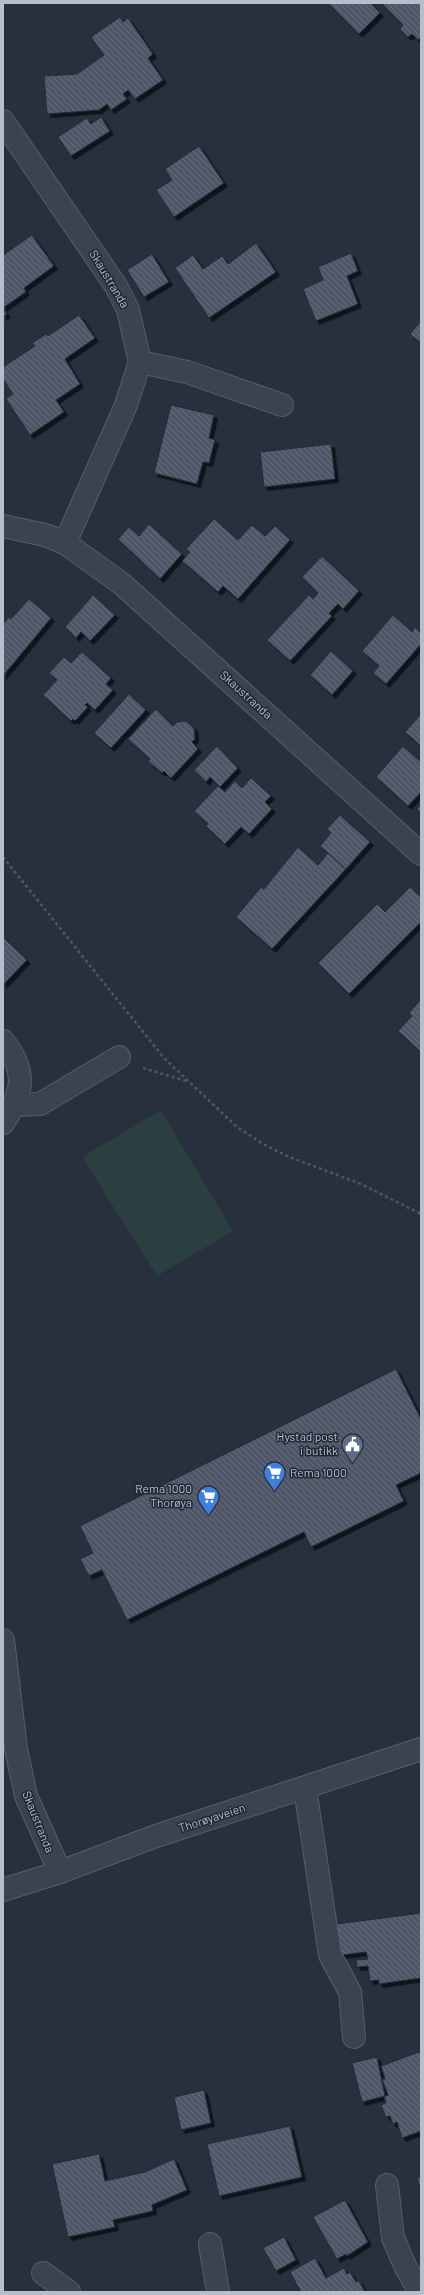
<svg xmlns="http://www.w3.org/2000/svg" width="424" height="2295" viewBox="0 0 424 2295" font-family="Barlow,sans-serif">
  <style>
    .garden { fill: #2b3e40 }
    .building { fill: url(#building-back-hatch); stroke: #232a36; filter: url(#shadow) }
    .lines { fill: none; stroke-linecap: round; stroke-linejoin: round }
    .minor-casing { stroke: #575e69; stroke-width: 24 }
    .path { stroke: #4a5b5e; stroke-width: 2.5; stroke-dasharray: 3 3; stroke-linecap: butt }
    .minor { stroke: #3c434e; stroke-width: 22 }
    .labels { text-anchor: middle; stroke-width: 3; stroke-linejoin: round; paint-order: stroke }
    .street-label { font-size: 12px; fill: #b8bec9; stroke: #212834 }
    .poi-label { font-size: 12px; fill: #b8bec9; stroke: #212834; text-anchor: end }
  </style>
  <defs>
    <pattern id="building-back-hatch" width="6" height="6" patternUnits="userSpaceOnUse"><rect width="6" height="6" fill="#4f5767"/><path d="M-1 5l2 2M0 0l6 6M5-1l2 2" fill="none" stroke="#666d7b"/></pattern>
    <filter id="shadow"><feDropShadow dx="3.5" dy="3.5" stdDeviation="0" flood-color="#0009"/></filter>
  </defs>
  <rect width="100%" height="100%" fill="#28303e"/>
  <polygon class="garden" points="161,1110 233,1231 157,1276 82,1157"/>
  <g class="building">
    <polygon points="328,3 370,3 380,13 359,34"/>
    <polygon points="381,3 421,3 421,37 418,40 412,34 408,37 400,29 403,25"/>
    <polygon points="120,17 123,22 128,18 153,54 148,58 163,80 135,99 128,90 123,94 127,99 111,110 107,104 99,110 47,114 44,76 77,74 104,55 91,37"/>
    <polygon points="101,117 110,131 71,156 58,137 87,118 91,124"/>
    <polygon points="199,146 224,183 174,217 156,190 172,180 165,169"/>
    <polygon points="32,235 54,266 24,288 26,292 3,308 3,255"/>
    <polygon points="256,243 276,272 209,318 175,268 193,255 203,269 222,256 228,264"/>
    <polygon points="351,253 358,271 347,276 358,304 316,321 303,289 323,280 318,267"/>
    <polygon points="152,254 169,282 144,297 127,270"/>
    <polygon points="3,309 7,314 3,317"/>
    <polygon points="79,315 95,338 65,359 80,384 56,400 64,412 30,435 6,399 13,394 3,379 3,367 35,346 32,343 46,334 48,336"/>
    <polygon points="421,321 421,343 410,334"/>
    <polygon points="171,405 214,415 209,438 215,440 209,463 203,462 197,484 154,473"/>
    <polygon points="331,444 335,479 264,487 260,452"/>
    <polygon points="214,519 238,540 252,525 265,536 275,526 290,540 238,599 223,586 218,592 182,561 190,552 186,549"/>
    <polygon points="149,524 182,554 160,579 118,539 129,527 139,536"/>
    <polygon points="322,556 359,591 343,609 338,604 329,613 332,616 290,661 267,640 309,595 313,599 318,593 302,577"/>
    <polygon points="93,595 115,615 90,641 81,632 76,638 65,627"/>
    <polygon points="29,599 51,618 3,676 3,624 9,617 11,619"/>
    <polygon points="393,615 412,632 415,627 421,633 421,644 386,684 373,673 379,666 362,651"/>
    <polygon points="331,651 353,671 332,695 310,675"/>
    <polygon points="82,652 111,678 106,684 113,690 95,710 87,703 85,705 88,707 75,721 73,719 71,721 43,695 57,680 49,673 64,657 71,663"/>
    <polygon points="129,694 146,710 111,748 94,733"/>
    <polygon points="156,709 173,726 177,722 186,721 194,728 195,739 192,742 198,749 171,778 164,771 162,773 148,761 150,759 128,739"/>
    <polygon points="421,714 421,746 405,732"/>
    <polygon points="217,746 238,768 220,787 210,777 206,782 194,770"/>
    <polygon points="403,746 421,762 421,792 408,806 376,777"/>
    <polygon points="251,778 271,796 265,802 272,809 249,834 241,827 225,844 206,826 208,824 194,811 218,786 225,792 235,781 242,788"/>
    <polygon points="421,804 421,813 417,809"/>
    <polygon points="340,815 370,842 346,869 320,846 331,833 327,829"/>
    <polygon points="298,847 318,865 328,853 346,869 272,949 236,917 261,887 264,889"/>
    <polygon points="410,887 421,897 421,922 349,994 318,963 377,904 385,912"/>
    <polygon points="3,937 27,960 3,985"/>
    <polygon points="421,999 421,1052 398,1031 412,1016 409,1013"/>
    <polygon points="396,1369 421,1419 421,1473 396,1485 404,1501 311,1547 304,1532 127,1620 102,1570 89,1576 80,1559 93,1553 80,1526"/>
    <polygon points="421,1913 421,1978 379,1984 379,1980 370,1981 368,1966 357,1967 356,1960 368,1959 366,1952 333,1956 329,1925"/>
    <polygon points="419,2052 421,2054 421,2131 402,2138 397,2122 393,2124 390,2116 386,2117 381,2105 386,2103 384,2097 388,2095 382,2079 385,2079 381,2066"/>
    <polygon points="377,2057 385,2096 362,2102 352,2063"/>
    <polygon points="204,2090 211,2123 181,2130 174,2097"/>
    <polygon points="290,2126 302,2177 219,2196 207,2144"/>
    <polygon points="99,2154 105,2181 145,2172 174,2159 187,2190 152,2205 153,2211 113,2220 115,2227 68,2237 52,2164"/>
    <polygon points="421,2177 421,2190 417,2178"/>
    <polygon points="345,2200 368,2242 347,2256 346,2254 337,2259 313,2217"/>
    <polygon points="284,2237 296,2260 276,2271 263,2248"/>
    <polygon points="315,2258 326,2278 344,2268 347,2274 350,2272 356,2282 359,2281 365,2292 301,2292 290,2272"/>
  </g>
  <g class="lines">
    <defs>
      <g id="minor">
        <polyline points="3,121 116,286 128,310 140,362 126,405 65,543"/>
        <polyline points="140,362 187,372 282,405"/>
        <polyline points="3,526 45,535 65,543 122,584 421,854"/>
        <path d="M3,1041C28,1072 23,1093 3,1123"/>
        <polyline points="15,1105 40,1104 119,1057"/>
        <polyline points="3,1640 16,1749 26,1796 60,1872"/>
        <polyline points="305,1788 330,1955 350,1992 354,2037"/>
        <polyline points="3,1890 60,1872 156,1836 421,1749"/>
        <polyline points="387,2185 393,2238 406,2268 420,2292"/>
        <polyline points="210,2244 218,2292"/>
        <polyline points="43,2273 69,2292"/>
      </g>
    </defs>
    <use href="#minor" class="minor-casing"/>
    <g class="path">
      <polyline points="3,857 164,1058 237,1127 263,1144 287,1156 361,1184 421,1214"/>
      <polyline points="143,1068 186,1081"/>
    </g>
    <use href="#minor" class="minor"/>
  </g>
  <defs>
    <symbol id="civic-pin" viewBox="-11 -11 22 30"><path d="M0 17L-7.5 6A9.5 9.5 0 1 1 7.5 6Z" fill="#5c6f8a" stroke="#212834"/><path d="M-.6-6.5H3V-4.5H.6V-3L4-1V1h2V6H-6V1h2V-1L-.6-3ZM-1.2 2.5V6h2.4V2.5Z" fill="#fff"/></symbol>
    <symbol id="supermarket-pin" viewBox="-11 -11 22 30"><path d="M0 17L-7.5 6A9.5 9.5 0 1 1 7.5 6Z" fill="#3f7fe0" stroke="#212834"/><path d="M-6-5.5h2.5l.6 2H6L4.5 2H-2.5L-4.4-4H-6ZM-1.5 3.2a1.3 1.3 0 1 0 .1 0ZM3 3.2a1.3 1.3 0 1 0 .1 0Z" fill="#fff"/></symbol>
  </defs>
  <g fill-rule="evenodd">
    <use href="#civic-pin" x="340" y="1432" width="25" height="34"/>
    <use href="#supermarket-pin" x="262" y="1460" width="25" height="34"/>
    <use href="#supermarket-pin" x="196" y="1484" width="25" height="34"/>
  </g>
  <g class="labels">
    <g class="street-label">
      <text transform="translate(109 279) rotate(59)" y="4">Skaustranda</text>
      <text transform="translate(246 695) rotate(42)" y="4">Skaustranda</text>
      <text transform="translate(212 1818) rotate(-18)" y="4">Thorøyaveien</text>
      <text transform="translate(38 1822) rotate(68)" y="4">Skaustranda</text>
    </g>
    <g class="poi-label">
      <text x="338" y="1441">Hystad post<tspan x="338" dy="14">i butikk</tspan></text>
      <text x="290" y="1477" text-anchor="start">Rema 1000</text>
      <text x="192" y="1493">Rema 1000<tspan x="192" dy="14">Thorøya</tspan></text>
    </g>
  </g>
  <rect width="424" height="2295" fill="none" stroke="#b8bec9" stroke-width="8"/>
</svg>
